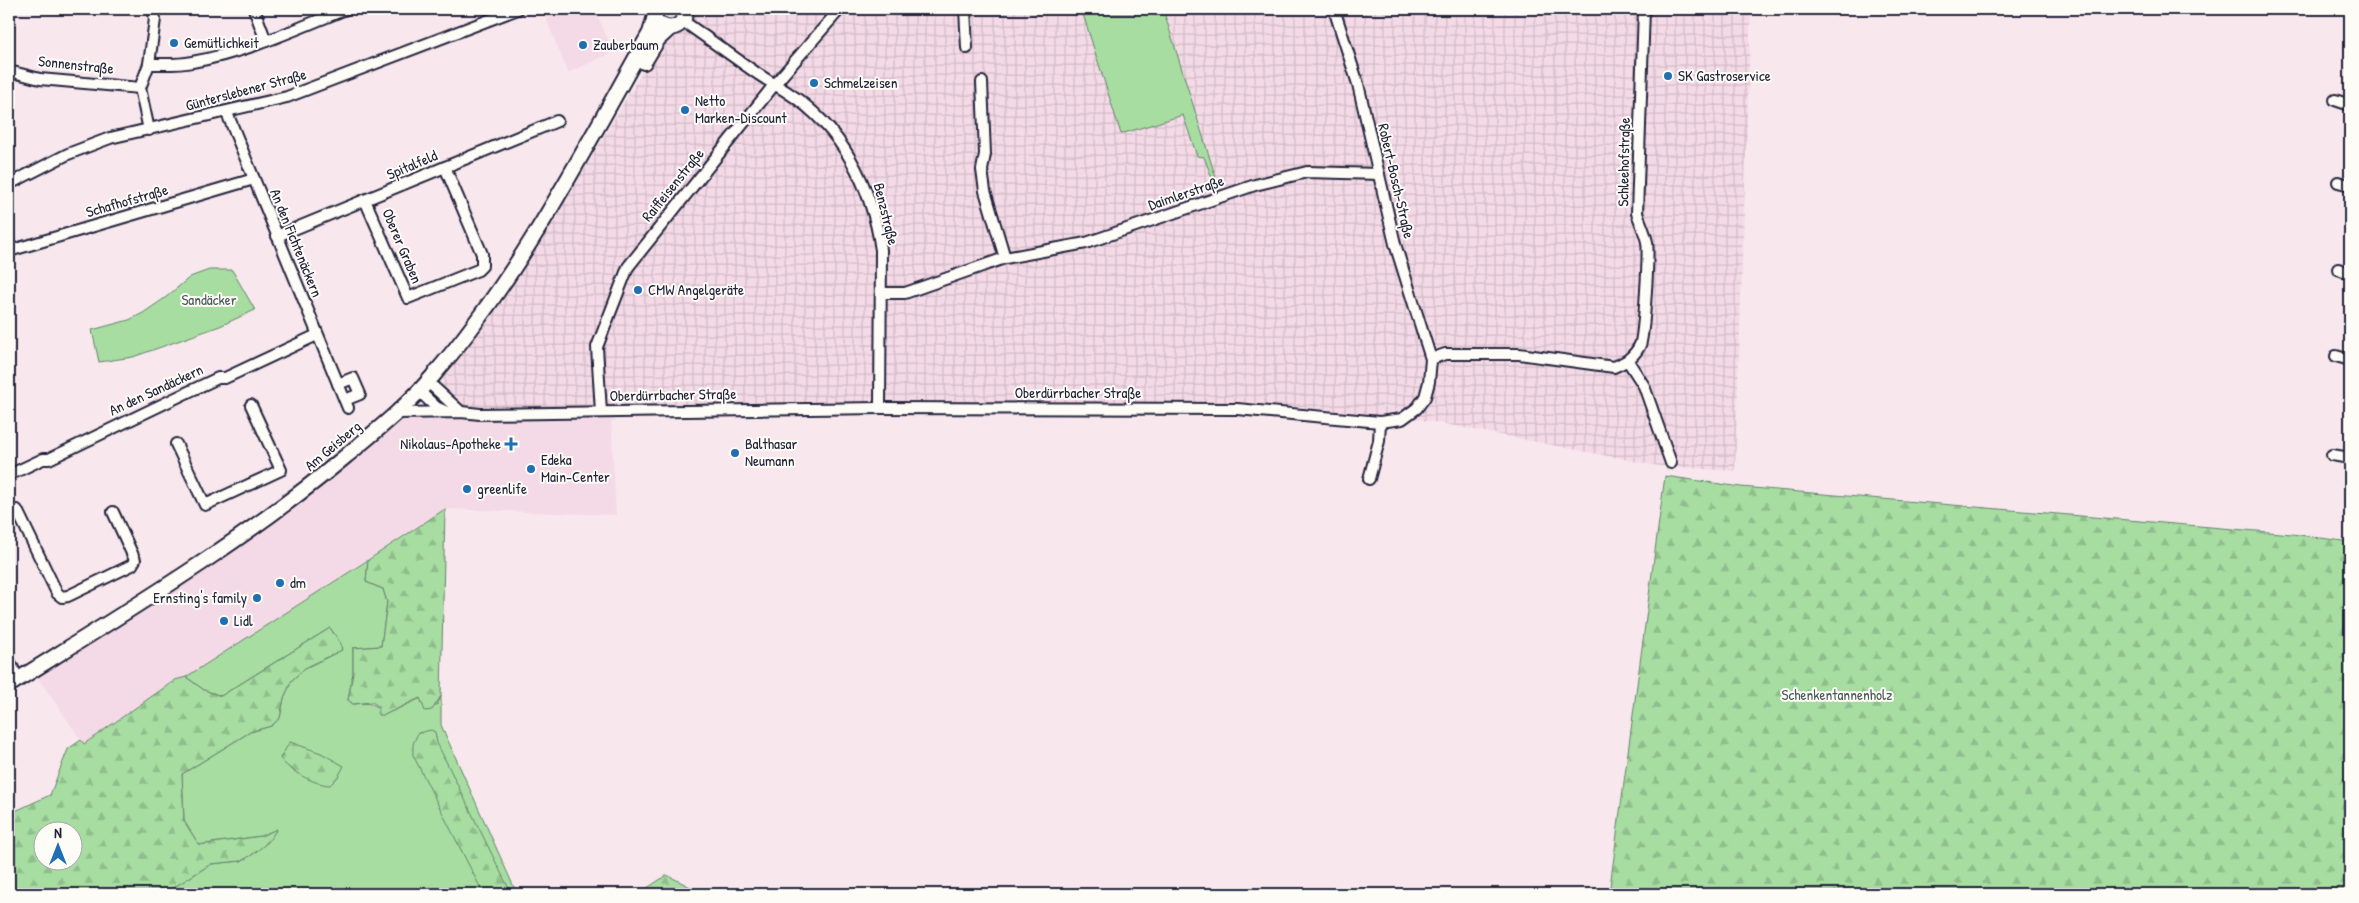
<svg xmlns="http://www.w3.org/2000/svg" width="2359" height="903" viewBox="0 0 2359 903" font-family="'Patrick Hand',sans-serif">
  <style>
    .built { fill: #f4dae6 }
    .industrial { fill: url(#industrial-grid) }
    .green { fill: #a7dda1; stroke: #64806e }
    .forest { fill: url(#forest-firs); stroke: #64806e; fill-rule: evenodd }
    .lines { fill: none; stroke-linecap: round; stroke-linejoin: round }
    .minor-casing { stroke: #22223b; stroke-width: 14 }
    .tertiary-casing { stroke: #22223b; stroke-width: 18 }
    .minor { stroke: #fdfcf7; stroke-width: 10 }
    .tertiary { stroke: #fdfcf7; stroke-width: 14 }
    .poi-dot { fill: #1f6fb2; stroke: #fdfcf7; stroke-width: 2 }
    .labels { text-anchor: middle; stroke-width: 4; stroke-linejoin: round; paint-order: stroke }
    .poi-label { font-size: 15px; fill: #22223b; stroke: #fdfcf7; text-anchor: start }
    .street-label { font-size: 15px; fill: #22223b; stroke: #fdfcf7 }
    .park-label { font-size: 15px; fill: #4a5a5a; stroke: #fdfcf7 }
  </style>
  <defs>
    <pattern id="industrial-grid" width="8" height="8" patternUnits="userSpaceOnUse" patternTransform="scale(1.25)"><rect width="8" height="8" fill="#f4dae6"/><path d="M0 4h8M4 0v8" fill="none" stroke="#d1bbc6"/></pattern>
    <pattern id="forest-firs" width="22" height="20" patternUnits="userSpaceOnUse" patternTransform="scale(1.25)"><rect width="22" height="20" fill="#a7dda1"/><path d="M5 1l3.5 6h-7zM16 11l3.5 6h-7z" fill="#8fbd8c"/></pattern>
  </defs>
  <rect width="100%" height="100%" fill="#f8e8ed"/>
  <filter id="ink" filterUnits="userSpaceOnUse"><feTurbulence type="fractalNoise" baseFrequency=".02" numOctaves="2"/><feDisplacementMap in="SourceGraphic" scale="10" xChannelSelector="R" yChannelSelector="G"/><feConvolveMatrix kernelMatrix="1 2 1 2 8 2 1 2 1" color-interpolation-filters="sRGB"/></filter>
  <g filter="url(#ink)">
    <g class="built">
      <polygon points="547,9 595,9 613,52 568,73 549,26 543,10"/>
      <polygon points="611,416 616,515 444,509 195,673 175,680 84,744 37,677 235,549 312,494 400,420"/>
    </g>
    <polygon class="industrial" points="691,9 1751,9 1735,471 1659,466 1413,418 1246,402 793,404 466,410 440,388 441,382 470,345 556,217 664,35 682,32 692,17"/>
    <g class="green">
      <polygon points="1088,9 1163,9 1220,191 1217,191 1204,157 1197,156 1183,115 1121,134 1082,11"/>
      <polygon points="209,270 232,270 255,310 220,326 133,357 99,362 92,330 129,320 143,313 165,298 190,277"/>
      <path d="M368,560L366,582L383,589L387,602L381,646L353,648V673L348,700L353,704C368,703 375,701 384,715L421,698L422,704L437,705L441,696V725L517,894H167L168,891L211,864L241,861L275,830L261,836L199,845L184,821L182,774L250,732L271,726L280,718L284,698L292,680L305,668L341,650L340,642L330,628L221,696L204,690L186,677Z"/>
    </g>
    <g class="forest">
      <polygon points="1665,476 1741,487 2292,534 2350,542 2350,894 1609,894"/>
      <polygon points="445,509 441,696 432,710 425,711 420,698 384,715 378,715 378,706 372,702 353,704 348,700 353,673 353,648 381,646 387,602 383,589 366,582 368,560"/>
      <path d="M330,628L340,642L342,650L305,668L292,680L284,698L280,718L271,726L250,732L182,774L184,821L199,845L261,836L277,829L268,842L252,855L241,861L211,864L168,891L167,894H9V814L50,795L68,749L81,740L84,744L175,680L186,677L204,690L221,696ZM72,830V860H42V830Z"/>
      <polygon points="431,730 435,732 437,743 509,889 503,894 483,893 413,755 413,744 418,733"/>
      <path d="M290,742L321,753L344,766L338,777L330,785C316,785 288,771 280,758Z"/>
      <polygon points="667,875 704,894 644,894 644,890"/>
    </g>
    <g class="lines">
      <defs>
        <g id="minor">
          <polyline points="254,9 266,41"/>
          <polyline points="965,9 967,48"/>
          <path d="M683,21C707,38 731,55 755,72C765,79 776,85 787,92C842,127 872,187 881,250L880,408"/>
          <path d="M149,64C163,64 178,65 192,62C245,53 296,29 346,9"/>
          <polyline points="9,71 40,79 140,88"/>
          <polyline points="982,82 985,154 982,170 985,191 1005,258"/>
          <polyline points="2335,100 2350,105"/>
          <polyline points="227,113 348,408"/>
          <polyline points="149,130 140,88 149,64 155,19 153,9"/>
          <polyline points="2338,182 2350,185"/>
          <polyline points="9,184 68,154 110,138 287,97 518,9"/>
          <polyline points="365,200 408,298 478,270 482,266 482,254 445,167"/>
          <polyline points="277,236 557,121"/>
          <polyline points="9,251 254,179"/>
          <polyline points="2338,269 2350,273"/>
          <polyline points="881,293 905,293 1005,258 1086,243 1255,185 1307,172 1379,174"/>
          <polyline points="2336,356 2350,360"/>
          <path d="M1431,359L1445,354H1519L1614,367C1626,362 1634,357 1640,345C1644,336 1649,254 1647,242C1645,232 1640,222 1637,213L1644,9"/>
          <polyline points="1628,361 1644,386 1671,463"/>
          <polyline points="428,382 461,412"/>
          <polyline points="338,384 353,378 360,394 345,400"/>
          <polyline points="419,391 436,407 447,412"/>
          <polyline points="601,412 597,347 628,267 774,85 840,9"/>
          <polyline points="397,413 461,412 480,414 880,408 1237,409 1380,422 1402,419 1417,408 1425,397 1429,382 1431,359 1395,244 1358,84 1334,9"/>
          <polyline points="176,444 205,505 281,470 251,405"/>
          <polyline points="2332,455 2350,458"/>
          <polyline points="9,475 43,459 49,459 186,393 218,378 225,378 317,335"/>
          <polyline points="1369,479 1379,441 1380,422"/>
          <polyline points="17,510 57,593 62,597 68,596 132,565 135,560 113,512"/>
          <polyline points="9,660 18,679"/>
        </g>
        <g id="tertiary">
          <path d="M661,25C674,32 687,23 685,9"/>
          <polyline points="644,62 658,39 670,28"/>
          <path d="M9,685C124,613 242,543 346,456C376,431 406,407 432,377C522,273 583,151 650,33L655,16"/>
        </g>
      </defs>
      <use href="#minor" class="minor-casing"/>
      <use href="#tertiary" class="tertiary-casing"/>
      <use href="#minor" class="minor"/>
      <use href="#tertiary" class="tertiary"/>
    </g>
  </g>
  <g class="poi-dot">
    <circle cx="174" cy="43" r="5"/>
    <circle cx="583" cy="45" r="5"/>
    <circle cx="1668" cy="76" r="5"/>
    <circle cx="814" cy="83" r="5"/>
    <circle cx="685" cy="110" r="5"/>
    <circle cx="638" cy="290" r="5"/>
    <path d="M508.5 436.5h5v5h5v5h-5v5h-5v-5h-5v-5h5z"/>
    <circle cx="735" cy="453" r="5"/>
    <circle cx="531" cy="469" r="5"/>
    <circle cx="467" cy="489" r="5"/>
    <circle cx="280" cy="583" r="5"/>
    <circle cx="257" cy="598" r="5"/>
    <circle cx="224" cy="621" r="5"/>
  </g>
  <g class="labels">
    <g class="poi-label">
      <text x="184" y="48">Gemütlichkeit</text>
      <text x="593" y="50">Zauberbaum</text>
      <text x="1678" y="81">SK Gastroservice</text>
      <text x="824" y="88">Schmelzeisen</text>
      <text x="695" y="106">Netto<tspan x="695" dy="17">Marken-Discount</tspan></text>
      <text x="648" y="295">CMW Angelgeräte</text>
      <text x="501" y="449" text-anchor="end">Nikolaus-Apotheke</text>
      <text x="745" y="449">Balthasar<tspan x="745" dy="17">Neumann</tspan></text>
      <text x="541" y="465">Edeka<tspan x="541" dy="17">Main-Center</tspan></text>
      <text x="477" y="494">greenlife</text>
      <text x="290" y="588">dm</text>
      <text x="247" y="603" text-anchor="end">Ernsting's family</text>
      <text x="234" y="626">Lidl</text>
    </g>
    <g class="street-label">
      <text transform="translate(76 65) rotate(6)" y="5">Sonnenstraße</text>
      <text transform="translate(246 90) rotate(-15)" y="5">Günterslebener Straße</text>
      <text transform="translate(1624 162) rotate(-89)" y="5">Schleehofstraße</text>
      <text transform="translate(412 165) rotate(-23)" y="5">Spitalfeld</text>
      <text transform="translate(1396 181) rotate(77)" y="5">Robert-Bosch-Straße</text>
      <text transform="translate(673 185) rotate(-51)" y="5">Raiffeisenstraße</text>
      <text transform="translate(1186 193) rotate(-19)" y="5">Daimlerstraße</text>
      <text transform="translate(127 201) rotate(-16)" y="5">Schafhofstraße</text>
      <text transform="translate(886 214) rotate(76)" y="5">Benzstraße</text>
      <text transform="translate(296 243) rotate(68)" y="5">An den Fichtenäckern</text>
      <text transform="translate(402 246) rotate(67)" y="5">Oberer Graben</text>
      <text transform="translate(156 390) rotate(-25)" y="5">An den Sandäckern</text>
      <text x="1078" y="398">Oberdürrbacher Straße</text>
      <text transform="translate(673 395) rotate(-1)" y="5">Oberdürrbacher Straße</text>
      <text transform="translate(333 446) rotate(-40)" y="5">Am Geisberg</text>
    </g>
    <g class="park-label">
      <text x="209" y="305">Sandäcker</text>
      <text x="1837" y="700">Schenkentannenholz</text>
    </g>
  </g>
  <rect width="2359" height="903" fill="none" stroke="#fdfcf7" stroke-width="30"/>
  <rect x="15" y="15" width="2329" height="873" fill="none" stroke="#22223b" stroke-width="2" filter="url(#ink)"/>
  <g transform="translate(58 846)"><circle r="24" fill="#fdfcf7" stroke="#a5a5ac"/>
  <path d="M0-4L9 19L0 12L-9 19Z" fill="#1f6fb2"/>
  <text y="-8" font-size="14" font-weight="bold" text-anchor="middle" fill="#22223b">N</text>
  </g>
</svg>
